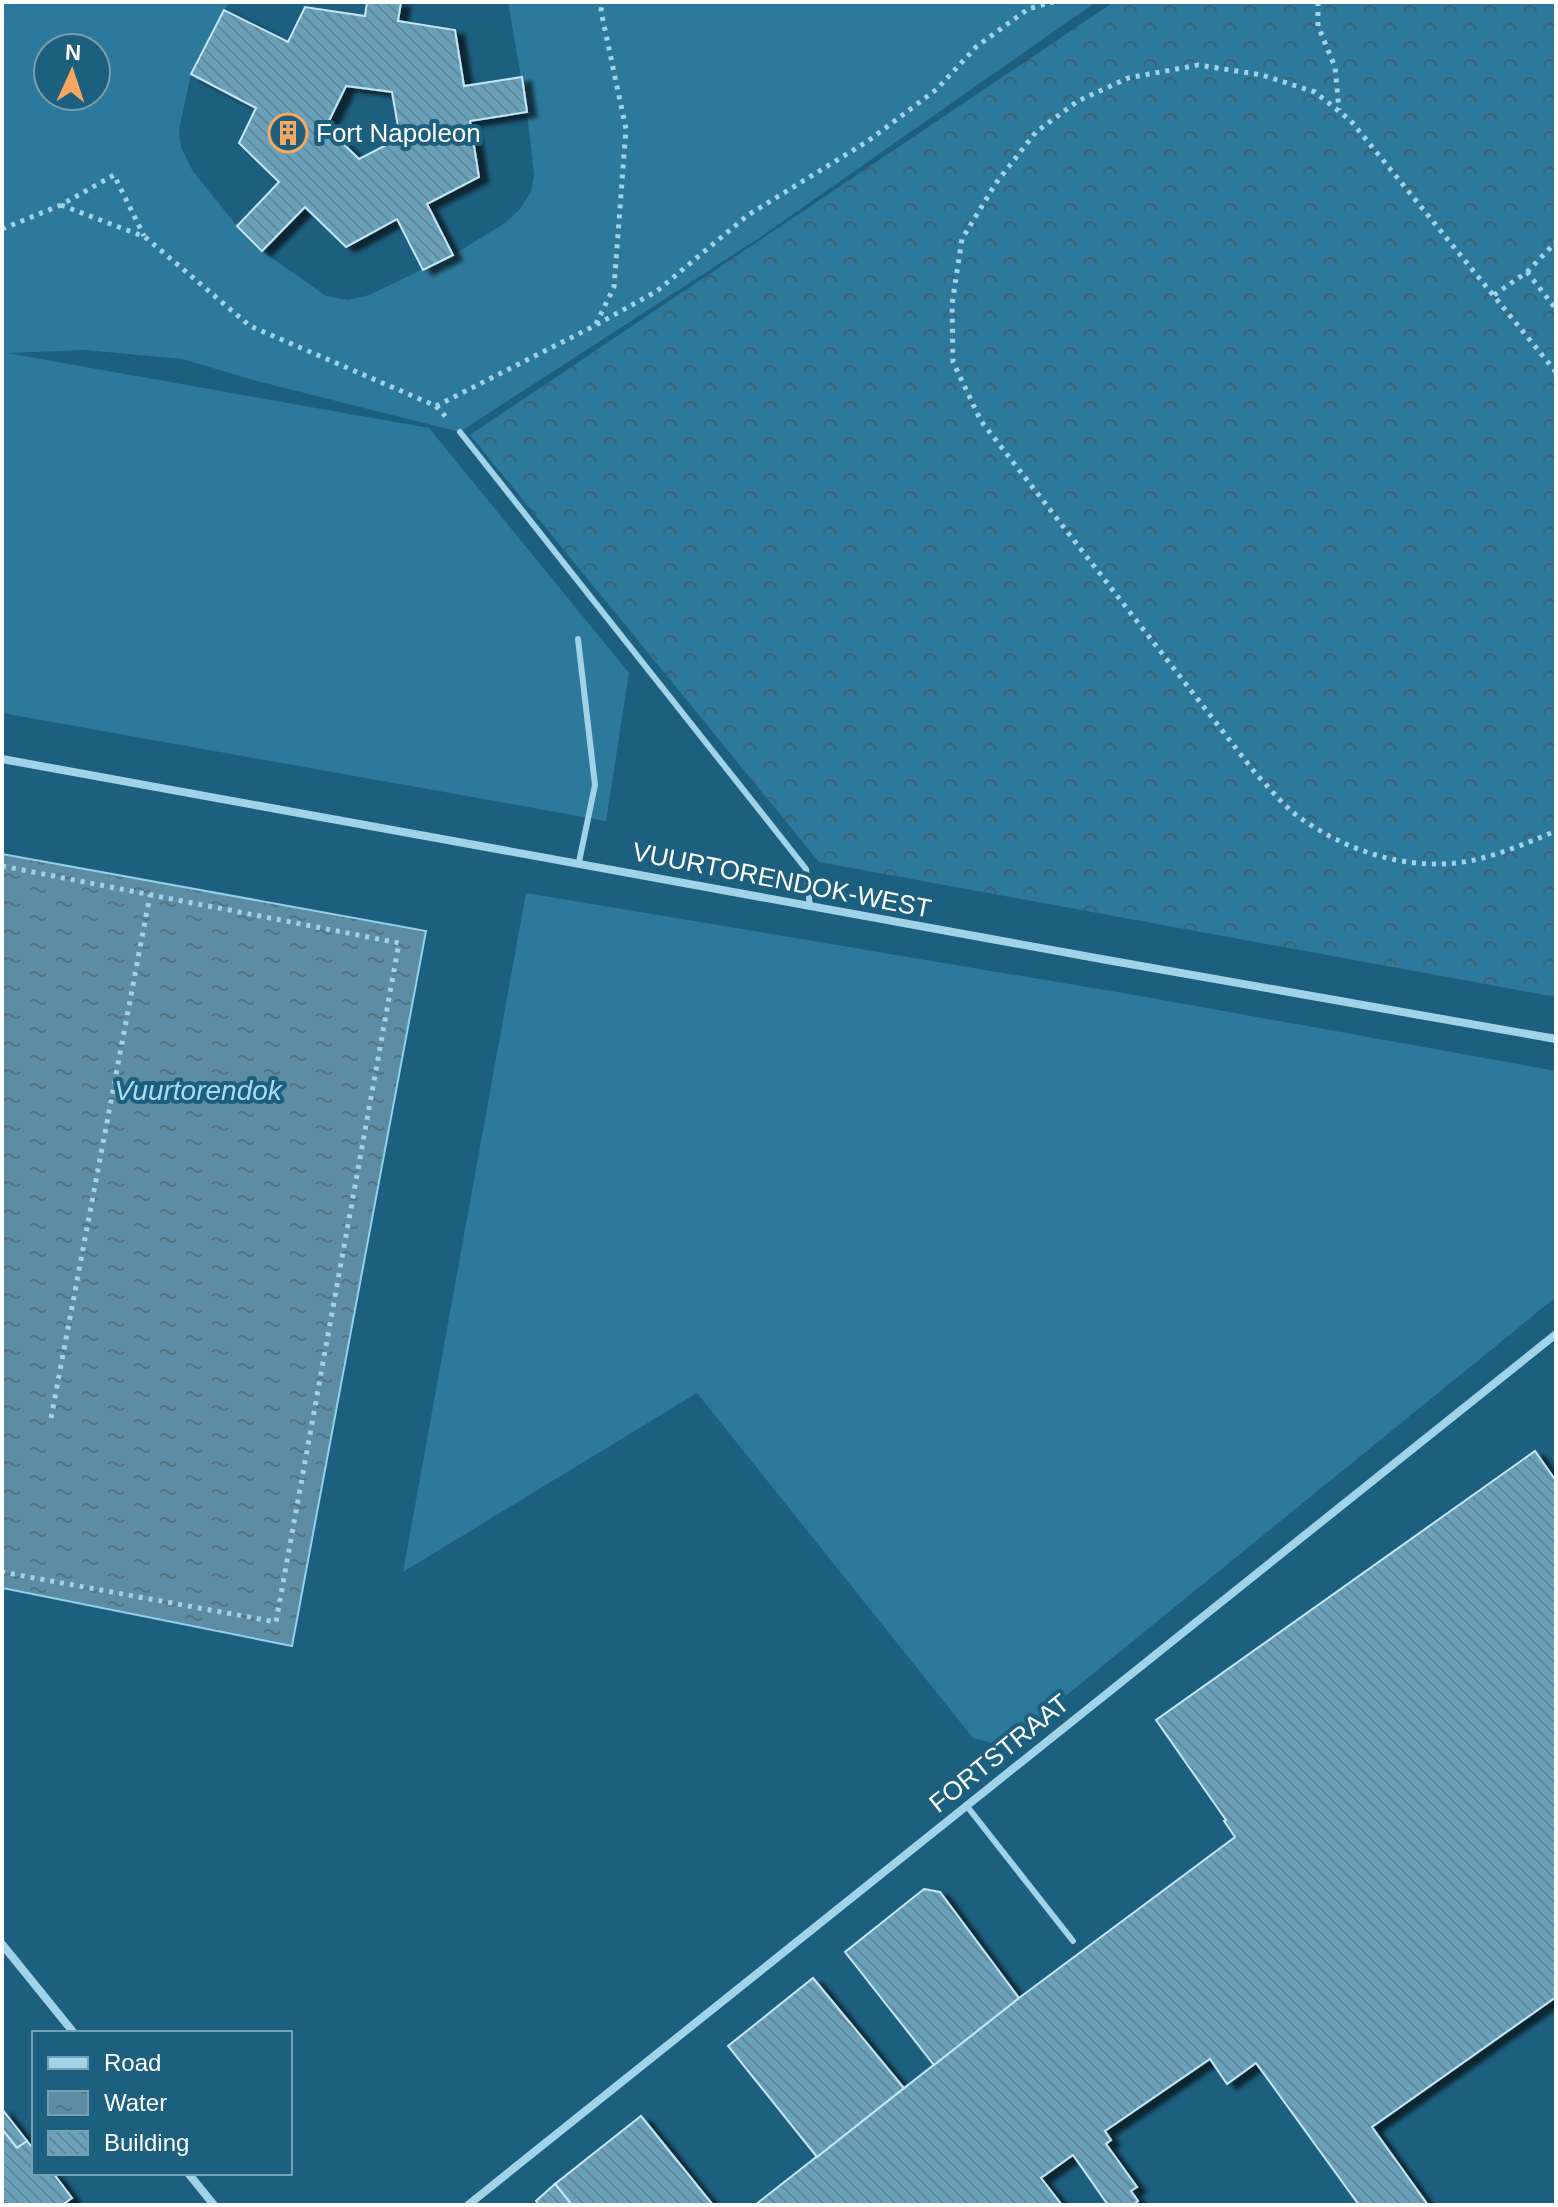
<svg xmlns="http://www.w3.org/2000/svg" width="1558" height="2207" viewBox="0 0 1558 2207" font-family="Helvetica,sans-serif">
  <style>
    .grass { fill: #2c799b; fill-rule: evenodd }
    .forest { fill: url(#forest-crowns) }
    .water { fill: url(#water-ripples); stroke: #93d0ea; stroke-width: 2 }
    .building { fill: url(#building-back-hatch); stroke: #c4e7f6; stroke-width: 2; fill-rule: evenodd; filter: url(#shadow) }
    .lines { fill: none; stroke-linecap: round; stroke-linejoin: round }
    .path { stroke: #a0d2e8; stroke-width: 5; stroke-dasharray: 4 6; stroke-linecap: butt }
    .lane { stroke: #a0d2e8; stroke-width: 6 }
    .street { stroke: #a0d2e8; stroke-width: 8 }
    .labels { text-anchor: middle; stroke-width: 8; stroke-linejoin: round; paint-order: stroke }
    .poi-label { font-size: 26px; fill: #fff; stroke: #1d5f7e; text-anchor: start }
    .street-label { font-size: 26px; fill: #fff; stroke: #1d5f7e }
    .water-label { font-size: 28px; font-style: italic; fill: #abdbf0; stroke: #1d5f7e }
  </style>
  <defs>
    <pattern id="forest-crowns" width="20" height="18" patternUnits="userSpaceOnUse" patternTransform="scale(2)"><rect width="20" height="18" fill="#2c799b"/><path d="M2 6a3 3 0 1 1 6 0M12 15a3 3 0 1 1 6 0" fill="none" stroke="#3c6274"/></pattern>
    <pattern id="water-ripples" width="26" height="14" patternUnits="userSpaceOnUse" patternTransform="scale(2)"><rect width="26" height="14" fill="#5d8da4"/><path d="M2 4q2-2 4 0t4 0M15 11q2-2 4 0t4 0" fill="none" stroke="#567381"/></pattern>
    <pattern id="building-back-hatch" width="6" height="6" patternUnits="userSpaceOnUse" patternTransform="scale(2)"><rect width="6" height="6" fill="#6ba1ba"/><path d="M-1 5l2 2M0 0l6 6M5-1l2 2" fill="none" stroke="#628899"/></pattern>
    <filter id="shadow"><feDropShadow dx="9" dy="5" stdDeviation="2" flood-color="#0009"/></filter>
  </defs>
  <rect width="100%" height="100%" fill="#1d5f7e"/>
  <g class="grass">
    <path d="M2,2H230L224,10L191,74L179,130L181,147L192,170L237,226L262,251L326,296L348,300L369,295L453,255L505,223L520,209L531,192L534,175L527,112L508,2H1096L759,238L460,432L257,381L182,359L85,350L7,353L429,428L629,673L606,821L2,713ZM48,48H96V96H48Z"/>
    <polygon points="526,893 1135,995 1556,1071 1556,1297 1020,1733 1000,1745 973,1738 697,1393 403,1572"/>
  </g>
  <polygon class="forest" points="1114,2 1556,2 1556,997 819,862 470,435"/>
  <polygon class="water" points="2,854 426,931 292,1646 2,1588"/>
  <g class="building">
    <path d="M367,2H401L398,21L455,30L464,86L522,77L527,112L470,121L479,177L427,204L453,255L423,270L397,219L346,247L305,207L262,251L237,226L279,182L239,143L256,108L191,74L224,10L288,42L305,7L365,16ZM346,86L392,92L400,138L359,159L326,127Z"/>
    <polygon points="1535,1451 1556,1481 1556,1997 1372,2127 1428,2205 1359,2205 1256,2063 1227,2084 1210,2059 1105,2131 1111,2140 1106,2144 1137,2187 1131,2191 1138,2201 1133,2205 1108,2205 1073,2155 1041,2178 1062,2205 755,2205 1019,1998 1235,1837 1224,1821 1226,1820 1156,1720"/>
    <polygon points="924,1889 940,1892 1019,1998 934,2065 845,1952"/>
    <polygon points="813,1978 904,2088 817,2157 728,2046"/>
    <polygon points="2,2109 27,2141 17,2148 2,2129"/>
    <polygon points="641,2116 713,2205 572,2205 555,2184"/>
    <polygon points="2,2129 17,2148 27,2141 34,2150 34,2173 53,2173 72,2198 62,2205 2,2205"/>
    <polygon points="555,2184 572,2205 539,2205 536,2201"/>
  </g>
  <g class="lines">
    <g class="path">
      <polyline points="1318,2 1318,26 1335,67 1339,110"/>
      <polyline points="61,205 145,237 250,326 436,406 448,419"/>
      <polyline points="2,229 61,205 114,175 144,236"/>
      <polyline points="1527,272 1556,242"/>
      <polyline points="1494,295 1527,272 1556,309"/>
      <polyline points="596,324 614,287 626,129 601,11 602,2"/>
      <path d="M1556,372L1351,121L1315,92L1262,75L1198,65L1128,78L1078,101L1036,132L996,183L962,239L952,304L953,362L981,421L1256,774C1269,787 1281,803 1295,814C1340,848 1399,869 1456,863C1491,859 1524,844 1556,831"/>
      <polyline points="436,406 596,325 657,291 748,215 868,141 937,89 976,47 1028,9 1053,2"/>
      <polyline points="2,866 399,943 276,1622 2,1572"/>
      <polyline points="51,1418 150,895"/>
    </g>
    <g class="lane">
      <polyline points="460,432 806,869 810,907"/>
      <polyline points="578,639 595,785 579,862"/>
      <polyline points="966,1805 1073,1941"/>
    </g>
    <g class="street">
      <polyline points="2,759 1107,960 1556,1039"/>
      <polyline points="2,1944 74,2033"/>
      <polyline points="188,2173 214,2205"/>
      <polyline points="468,2205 1556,1334"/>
    </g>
  </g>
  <defs>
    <symbol id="building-ring" viewBox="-11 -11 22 22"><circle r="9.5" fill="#1d5f7e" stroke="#f8a75e" stroke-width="1.5"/><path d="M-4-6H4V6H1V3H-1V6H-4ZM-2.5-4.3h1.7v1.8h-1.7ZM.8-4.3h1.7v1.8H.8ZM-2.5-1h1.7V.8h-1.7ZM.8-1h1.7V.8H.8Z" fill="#f8a75e"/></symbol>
  </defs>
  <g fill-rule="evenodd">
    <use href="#building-ring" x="266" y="111" width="44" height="44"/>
  </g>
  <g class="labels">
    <g class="poi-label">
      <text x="316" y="142">Fort Napoleon</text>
    </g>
    <g class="street-label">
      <text transform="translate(782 880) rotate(11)" y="9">VUURTORENDOK-WEST</text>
      <text transform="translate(999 1753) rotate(-39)" y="9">FORTSTRAAT</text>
    </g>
    <g class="water-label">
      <text x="198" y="1100">Vuurtorendok</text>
    </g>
  </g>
  <rect width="1558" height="2207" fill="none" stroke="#ffffff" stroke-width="8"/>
  <rect x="32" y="2031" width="260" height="144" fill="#1d5f7e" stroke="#779fb2" stroke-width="2"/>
  <rect x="48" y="2057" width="40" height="12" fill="#a0d2e8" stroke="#779fb2" stroke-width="2"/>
  <text x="104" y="2071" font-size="24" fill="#ffffff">Road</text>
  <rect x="48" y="2091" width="40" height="24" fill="url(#water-ripples)" stroke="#779fb2" stroke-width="2"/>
  <text x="104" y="2111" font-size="24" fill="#ffffff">Water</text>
  <rect x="48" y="2131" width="40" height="24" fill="url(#building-back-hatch)" stroke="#779fb2" stroke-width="2"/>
  <text x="104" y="2151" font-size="24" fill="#ffffff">Building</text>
  <g transform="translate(72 72) rotate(3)"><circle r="38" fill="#1d5f7e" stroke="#779fb2" stroke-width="2"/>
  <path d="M0-6L14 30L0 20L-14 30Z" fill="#f8a75e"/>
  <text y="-12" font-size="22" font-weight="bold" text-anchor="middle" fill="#ffffff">N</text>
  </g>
</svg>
